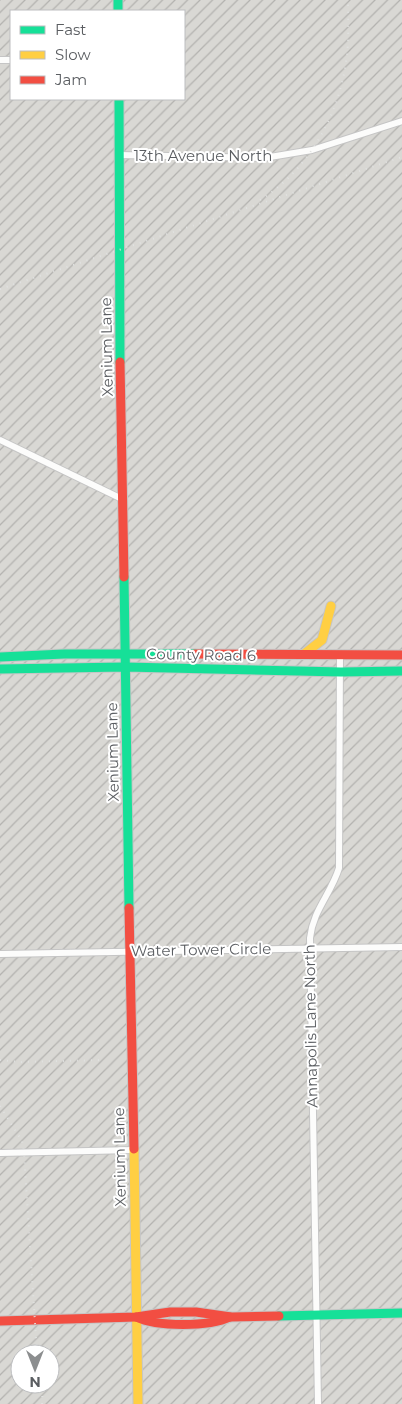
<svg xmlns="http://www.w3.org/2000/svg" width="402" height="1404" viewBox="0 0 402 1404" font-family="Montserrat,sans-serif">
  <style>
    .industrial { fill: url(#industrial-furrows); fill-rule: evenodd }
    .lines { fill: none; stroke-linecap: round; stroke-linejoin: round }
    .street-casing { stroke: #c5c5c5; stroke-width: 8 }
    .fast-casing { stroke: #c6c6c6; stroke-width: 11 }
    .slow-casing { stroke: #c6c6c6; stroke-width: 11 }
    .jam-casing { stroke: #c6c6c6; stroke-width: 11 }
    .street { stroke: #fcfcfb; stroke-width: 6 }
    .fast { stroke: #16e098; stroke-width: 9 }
    .slow { stroke: #ffcf43; stroke-width: 9 }
    .jam { stroke: #f24e42; stroke-width: 9 }
    .rail { stroke: #e1e2e1; stroke-width: 2; stroke-dasharray: 1 6; stroke-linecap: butt }
    .labels { text-anchor: middle; stroke-width: 4; stroke-linejoin: round; paint-order: stroke }
    .street-label { font-size: 15px; fill: #5a5d61; stroke: #fff }
  </style>
  <defs>
    <pattern id="industrial-furrows" width="10" height="10" patternUnits="userSpaceOnUse" patternTransform="scale(1.25)"><rect width="10" height="10" fill="#d9d8d4"/><path d="M-1 1l2-2M0 10L10 0M9 11l2-2" fill="none" stroke="#b3b2af"/></pattern>
  </defs>
  <rect width="100%" height="100%" fill="#e9e9e4"/>
  <path class="industrial" d="M0,0H402V1404H0ZM11,11H184V99H11ZM20,1354H50V1384H20Z"/>
  <g class="lines">
    <defs>
      <g id="street">
        <polyline points="0,60 11,60"/>
        <polyline points="119,155 264,158 312,150 402,121"/>
        <polyline points="0,440 122,499"/>
        <polyline points="0,954 402,947"/>
        <polyline points="0,1153 134,1150"/>
        <path d="M318,1404L310,938C313,910 331,894 339,868L340,655"/>
      </g>
      <g id="fast">
        <polyline points="118,0 118,11"/>
        <polyline points="119,99 120,362"/>
        <polyline points="124,577 129,908"/>
        <polyline points="0,657 64,654 195,654"/>
        <polyline points="0,669 125,667 341,672 402,671"/>
        <polyline points="279,1316 402,1313"/>
      </g>
      <g id="slow">
        <polyline points="304,654 322,640 331,606"/>
        <polyline points="134,1149 138,1404"/>
      </g>
      <g id="jam">
        <polyline points="120,362 124,577"/>
        <polyline points="195,654 402,655"/>
        <polyline points="129,908 134,1149"/>
        <path d="M136,1317C157,1327 209,1327 230,1317"/>
        <polyline points="0,1321 136,1317 170,1312 196,1312 231,1317 279,1316"/>
      </g>
    </defs>
    <use href="#street" class="street-casing"/>
    <use href="#fast" class="fast-casing"/>
    <use href="#slow" class="slow-casing"/>
    <use href="#jam" class="jam-casing"/>
    <use href="#street" class="street"/>
    <use href="#fast" class="fast"/>
    <use href="#slow" class="slow"/>
    <use href="#jam" class="jam"/>
    <g class="rail">
      <path d="M260,200C310,169 341,112 347,54C349,36 348,18 348,0"/>
      <polyline points="0,289 402,157"/>
      <polyline points="0,1060 19,1062 104,1060"/>
      <polyline points="0,1106 22,1141 24,1153 37,1354"/>
      <polyline points="42,1404 43,1384"/>
    </g>
  </g>
  <g class="labels">
    <g class="street-label">
      <text x="203" y="161">13th Avenue North</text>
      <text transform="translate(107 347) rotate(-91)" y="5">Xenium Lane</text>
      <text transform="translate(201 655) rotate(1)" y="5">County Road 6</text>
      <text transform="translate(113 752) rotate(-91)" y="5">Xenium Lane</text>
      <text transform="translate(201 950) rotate(-1)" y="5">Water Tower Circle</text>
      <text transform="translate(311 1026) rotate(-91)" y="5">Annapolis Lane North</text>
      <text transform="translate(120 1157) rotate(-91)" y="5">Xenium Lane</text>
    </g>
  </g>
  <rect x="10" y="10" width="175" height="90" fill="#ffffff" stroke="#bdbec0"/>
  <rect x="20" y="26" width="25" height="8" fill="#16e098" stroke="#bdbec0"/>
  <text x="55" y="35" font-size="15" fill="#5a5d61">Fast</text>
  <rect x="20" y="51" width="25" height="8" fill="#ffcf43" stroke="#bdbec0"/>
  <text x="55" y="60" font-size="15" fill="#5a5d61">Slow</text>
  <rect x="20" y="76" width="25" height="8" fill="#f24e42" stroke="#bdbec0"/>
  <text x="55" y="85" font-size="15" fill="#5a5d61">Jam</text>
  <g transform="translate(35 1369) rotate(180)"><circle r="24" fill="#ffffff" stroke="#bdbec0"/>
  <path d="M0-4L9 19L0 12L-9 19Z" fill="#8c8e8f"/>
  <text y="-8" font-size="14" font-weight="bold" text-anchor="middle" fill="#5a5d61">N</text>
  </g>
</svg>
